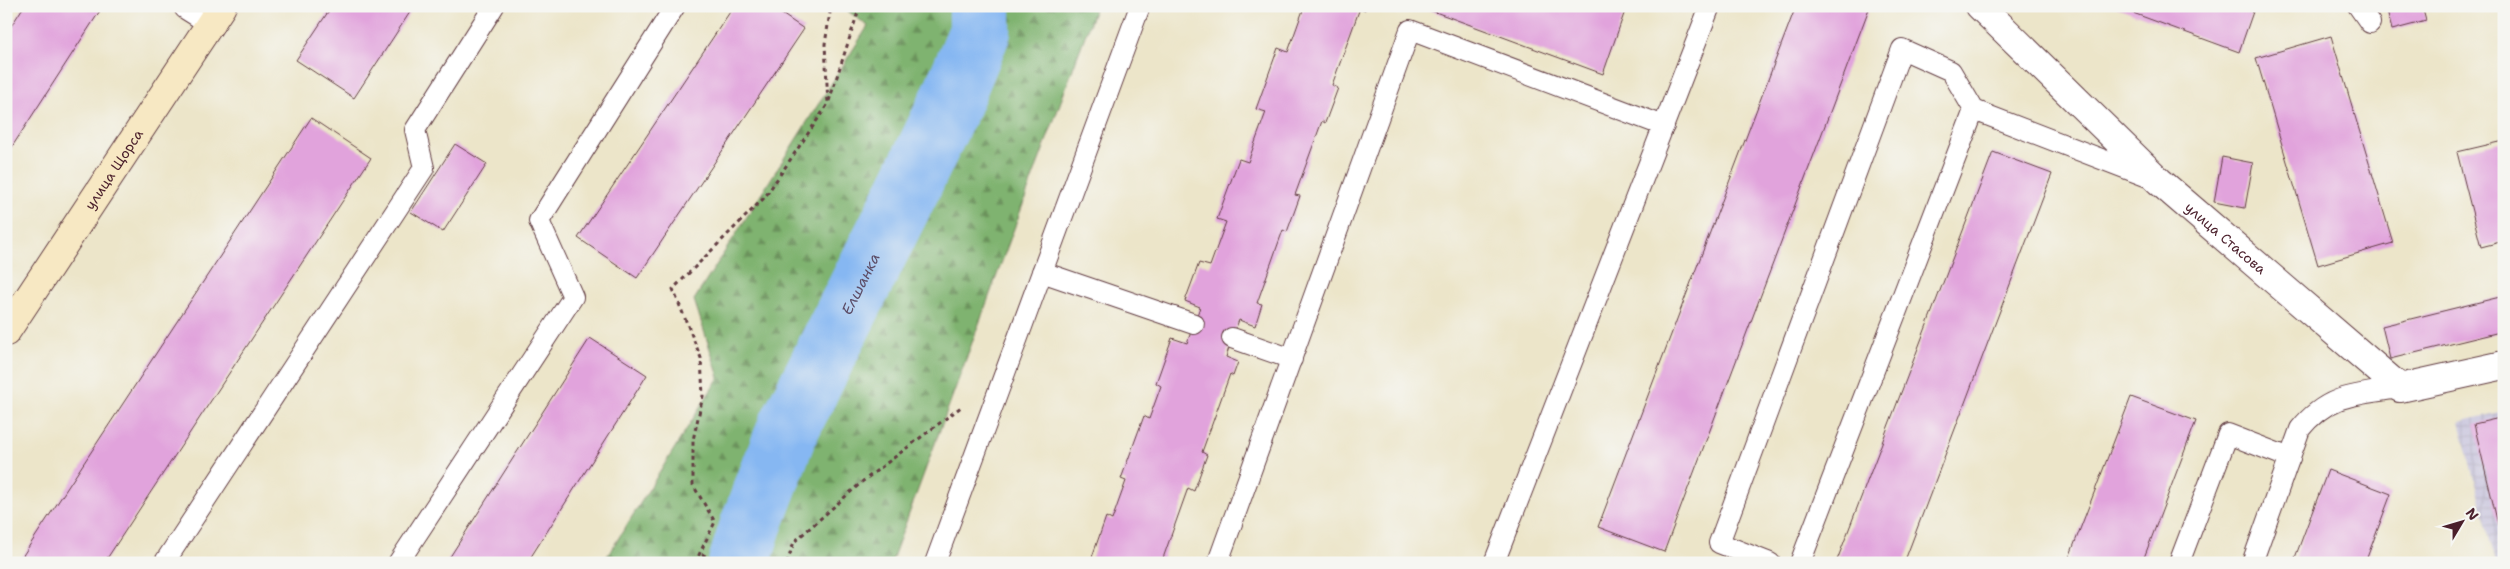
<svg xmlns="http://www.w3.org/2000/svg" width="2510" height="569" viewBox="0 0 2510 569" font-family="'Shantell Sans',sans-serif">
  <style>
    .industrial { fill: url(#industrial-grid) }
    .forest { fill: url(#forest-firs); stroke: #64694d }
    .lines { fill: none; stroke-linecap: round; stroke-linejoin: round }
    .river { stroke: #86b7f2; stroke-width: 62 }
    .building { fill: #e1a3dc }
    .lane-casing { stroke: #623d43; stroke-width: 22 }
    .street-casing { stroke: #623d43; stroke-width: 30 }
    .secondary-casing { stroke: #623d43; stroke-width: 30 }
    .path { stroke: #623d43; stroke-width: 3; stroke-dasharray: 4 4; stroke-linecap: butt }
    .lane { stroke: #fff; stroke-width: 20 }
    .street { stroke: #fff; stroke-width: 28 }
    .secondary { stroke: #f7e8c3; stroke-width: 28 }
    .labels { text-anchor: middle; stroke-width: 4; stroke-linejoin: round; paint-order: stroke }
    .street-label { font-size: 14px; fill: #4a1f2b; stroke: #f6f6f2 }
    .water-label { font-size: 15px; font-style: italic; fill: #5c4d67; stroke: #f6f6f2 }
  </style>
  <defs>
    <pattern id="industrial-grid" width="8" height="8" patternUnits="userSpaceOnUse" patternTransform="scale(1.25)"><rect width="8" height="8" fill="#c4c0db"/><path d="M0 4h8M4 0v8" fill="none" stroke="#aaa5bc"/></pattern>
    <pattern id="forest-firs" width="22" height="20" patternUnits="userSpaceOnUse" patternTransform="scale(1.25)"><rect width="22" height="20" fill="#7fb36f"/><path d="M5 1l3.5 6h-7zM16 11l3.5 6h-7z" fill="#6a915b"/></pattern>
  </defs>
  <rect width="100%" height="100%" fill="#f6f6f2"/>
  <filter id="ink" filterUnits="userSpaceOnUse"><feTurbulence type="fractalNoise" baseFrequency=".02" numOctaves="2"/><feDisplacementMap in="SourceGraphic" scale="10" xChannelSelector="R" yChannelSelector="G"/><feConvolveMatrix kernelMatrix="1 2 1 2 8 2 1 2 1" color-interpolation-filters="sRGB"/></filter>
  <filter id="wash" filterUnits="userSpaceOnUse"><feTurbulence type="fractalNoise" baseFrequency=".0096" numOctaves="4" result="noise"/><feDisplacementMap in="SourceGraphic" scale="20" xChannelSelector="R" yChannelSelector="G"/><feGaussianBlur stdDeviation="1.12" result="paint"/><feColorMatrix in="noise" values="0 0 0 0 0 0 0 0 0 0 0 0 0 0 0 0 0 1.4 0 .05"/><feComposite in="paint" operator="in"/></filter>
  <g filter="url(#wash)">
    <rect width="100%" height="100%" fill="#ece5c9"/>
    <polygon class="industrial" points="2504,411 2504,563 2496,563 2459,422"/>
    <polygon class="forest" points="841,6 1096,6 891,563 603,563 719,377 694,300 868,26"/>
    <g class="lines">
      <path class="river" id="s1" d="M739,563L751,525L787,431L910,186L949,105L980,31V6"/>
    </g>
    <g id="blocks">
      <g class="building">
        <polygon points="24,6 103,6 6,156 6,34"/>
        <polygon points="332,6 414,6 354,98 296,60"/>
        <polygon points="734,6 770,6 804,29 637,278 578,238"/>
        <polygon points="1293,6 1366,6 1365,10 1360,8 1332,85 1338,88 1325,123 1322,121 1295,195 1300,196 1287,232 1283,230 1257,303 1262,304 1255,326 1239,320 1232,338 1226,357 1238,362 1233,376 1230,374 1202,452 1207,455 1194,491 1188,488 1162,561 1166,563 1100,563 1091,560 1106,517 1112,520 1126,481 1121,479 1144,416 1149,419 1161,386 1156,383 1172,338 1187,343 1200,307 1185,301 1199,263 1210,266 1226,222 1217,219 1239,159 1248,162 1266,112 1256,109 1278,48 1288,52 1303,10"/>
        <polygon points="1419,6 1592,6 1602,10 1603,6 1613,6 1625,11 1603,74"/>
        <polygon points="1796,6 1870,6 1664,552 1598,527"/>
        <polygon points="2114,6 2255,6 2239,52"/>
        <polygon points="2386,6 2422,6 2426,21 2392,30"/>
        <polygon points="2331,36 2393,243 2318,265 2256,58"/>
        <polygon points="311,118 371,158 104,563 18,563"/>
        <polygon points="2504,141 2504,241 2481,247 2457,152"/>
        <polygon points="455,144 487,164 443,232 411,212"/>
        <polygon points="1993,152 2052,174 1904,563 1836,563"/>
        <polygon points="2222,157 2253,163 2245,208 2214,202"/>
        <polygon points="2504,296 2504,331 2390,359 2382,326"/>
        <polygon points="590,338 647,375 527,563 446,563"/>
        <polygon points="2131,397 2196,421 2142,563 2067,563"/>
        <polygon points="2504,417 2504,545 2503,545 2474,424"/>
        <polygon points="2328,470 2391,494 2365,563 2293,563"/>
      </g>
    </g>
  </g>
  <g filter="url(#ink)">
    <use href="#blocks" fill-opacity="0" stroke="#623d43" stroke-width="1"/>
    <g class="lines">
      <defs>
        <g id="lane">
          <polyline points="2358,6 2370,23"/>
          <polyline points="1042,272 1194,324"/>
          <polyline points="1232,338 1292,359"/>
          <polyline points="164,563 424,168 415,130 494,6"/>
          <polyline points="398,563 573,297 539,221 675,6"/>
          <polyline points="935,563 1140,6"/>
          <polyline points="1220,563 1218,562 1410,30 1664,126"/>
          <polyline points="1494,563 1710,6"/>
          <polyline points="1770,563 1719,543 1902,49 1951,71 1974,110 2153,179"/>
          <polyline points="1800,563 1974,110"/>
          <polyline points="2179,563 2228,434 2290,458"/>
          <path d="M2252,563L2300,429C2329,393 2357,395 2400,388"/>
        </g>
        <g id="street">
          <polyline points="188,6 212,21"/>
          <path id="s2" d="M1980,6L2159,181L2400,388L2504,365"/>
        </g>
        <g id="secondary">
          <path id="s3" d="M6,332L222,6"/>
        </g>
      </defs>
      <use href="#lane" class="lane-casing"/>
      <use href="#street" class="street-casing"/>
      <use href="#secondary" class="secondary-casing"/>
      <g class="path">
        <polyline points="829,101 860,6"/>
        <polyline points="702,554 717,563"/>
        <polyline points="695,563 715,522 693,485 693,440 703,396 701,358 673,289 765,197 828,104 825,44 831,6"/>
        <polyline points="787,563 794,542 863,481 961,407"/>
      </g>
      <use href="#lane" class="lane"/>
      <use href="#street" class="street"/>
      <use href="#secondary" class="secondary"/>
    </g>
  </g>
  <g class="labels">
    <g class="street-label">
      <text dy="5" stroke="none"><textPath href="#s3" startOffset="195">улица Щорса</textPath></text>
      <text dy="5" stroke="none"><textPath href="#s2" startOffset="338">улица Стасова</textPath></text>
    </g>
    <g class="water-label">
      <text dy="5" stroke="none"><textPath href="#s1" startOffset="305">Елшанка</textPath></text>
    </g>
  </g>
  <rect width="2510" height="569" fill="none" stroke="#f6f6f2" stroke-width="25"/>
  <g transform="translate(2462 522) rotate(52)" stroke="#f6f6f2" stroke-width="4" paint-order="stroke">
  <path d="M0-4L9 19L0 12L-9 19Z" fill="#4a1f2b"/>
  <text y="-8" font-size="14" font-weight="bold" text-anchor="middle" fill="#4a1f2b">N</text>
  </g>
</svg>
